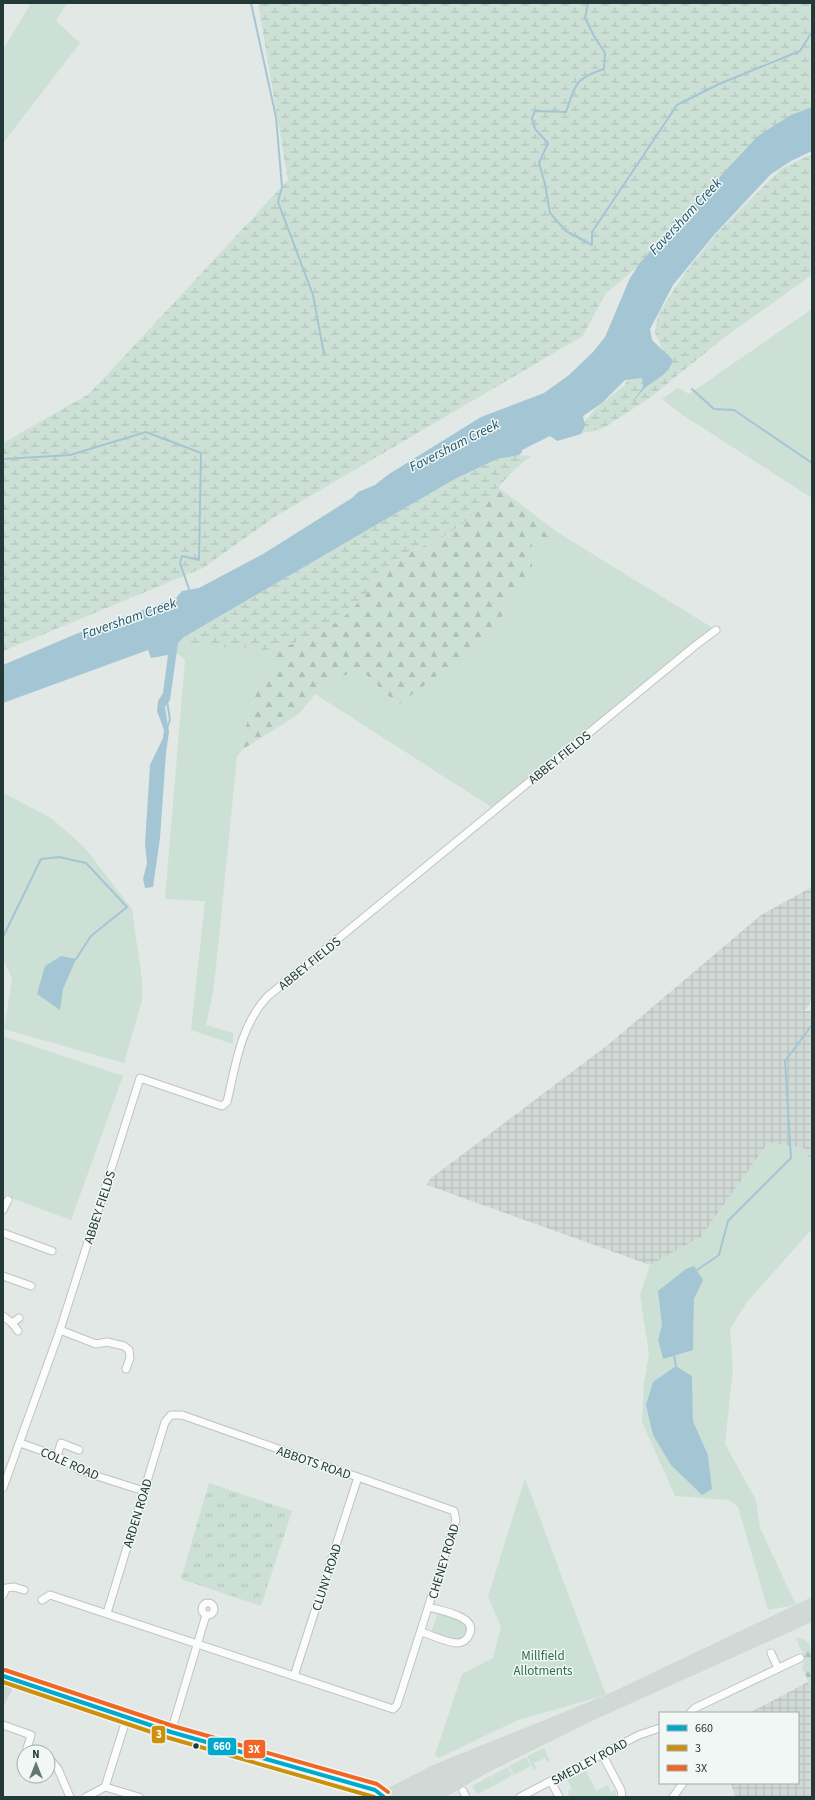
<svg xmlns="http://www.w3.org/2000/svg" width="815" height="1800" viewBox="0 0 815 1800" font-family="'Source Sans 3',sans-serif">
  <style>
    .built { fill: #d0d9d6 }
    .industrial { fill: url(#industrial-grid) }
    .green { fill: #cce0d6; fill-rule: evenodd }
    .forest { fill: url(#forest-firs) }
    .wetland { fill: url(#wetland-marsh) }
    .park { fill: url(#park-tufts) }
    .water { fill: #a4c6d4 }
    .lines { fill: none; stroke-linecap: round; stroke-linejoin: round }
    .stream { stroke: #a4c6d4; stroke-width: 2 }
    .street-casing { stroke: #bfc4c3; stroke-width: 9 }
    .secondary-casing { stroke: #bfc5c4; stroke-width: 12 }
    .street { stroke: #fbfcfb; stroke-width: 7 }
    .secondary { stroke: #fbfcfb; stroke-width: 10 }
    .bus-1-casing { stroke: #f0f7f4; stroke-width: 7 }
    .bus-2-casing { stroke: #f0f7f4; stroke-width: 7 }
    .bus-3-casing { stroke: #f0f7f4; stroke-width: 7 }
    .bus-1 { stroke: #00a9ce; stroke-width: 4 }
    .bus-2 { stroke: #cc900b; stroke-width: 4 }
    .bus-3 { stroke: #f26522; stroke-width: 4 }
    .bus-dot { fill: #223937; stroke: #f0f7f4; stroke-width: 1.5 }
    .labels { text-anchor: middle; stroke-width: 3; stroke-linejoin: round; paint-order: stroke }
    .street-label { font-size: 13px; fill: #223937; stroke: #f0f7f4 }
    .park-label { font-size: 13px; fill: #2e6d52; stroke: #f0f7f4 }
    .water-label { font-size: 14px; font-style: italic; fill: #205571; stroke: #f0f7f4 }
    .line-badge { stroke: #f0f7f4; stroke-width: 1.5 }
    .badge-label { font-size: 11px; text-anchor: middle; font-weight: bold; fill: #fff }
  </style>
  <defs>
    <pattern id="industrial-grid" width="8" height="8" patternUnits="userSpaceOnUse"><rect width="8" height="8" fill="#d0d9d6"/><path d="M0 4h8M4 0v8" fill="none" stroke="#b2bbb8"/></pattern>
    <pattern id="forest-firs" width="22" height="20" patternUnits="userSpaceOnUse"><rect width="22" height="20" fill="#cce0d6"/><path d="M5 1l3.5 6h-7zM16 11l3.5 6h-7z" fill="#afc1b8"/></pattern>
    <pattern id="wetland-marsh" width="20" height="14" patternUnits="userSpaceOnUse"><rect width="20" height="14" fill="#cce0d6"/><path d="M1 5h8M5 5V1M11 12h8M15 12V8" fill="none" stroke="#afc1b8"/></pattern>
    <pattern id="park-tufts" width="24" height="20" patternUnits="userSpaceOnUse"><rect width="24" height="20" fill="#cce0d6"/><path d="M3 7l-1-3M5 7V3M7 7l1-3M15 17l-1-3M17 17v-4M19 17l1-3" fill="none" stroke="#afc1b8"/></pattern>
  </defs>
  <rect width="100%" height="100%" fill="#e2e8e6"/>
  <g class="built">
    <polygon points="812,1597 812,1622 596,1719 485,1774 446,1797 393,1797 386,1789 433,1765 606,1695"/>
    <polygon points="3,1684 14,1686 3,1707"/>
  </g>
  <g class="industrial">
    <polygon points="812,887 812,1001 804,1011 812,1011 812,1164 804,1148 768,1143 701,1237 650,1265 427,1185 430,1179 609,1044 761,915"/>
    <polygon points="808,1682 812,1689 812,1797 735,1797 731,1783 798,1783 798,1713 749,1713"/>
  </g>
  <g class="green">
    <polygon points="31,3 67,3 56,21 80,43 3,143 3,50"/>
    <polygon points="812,309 812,498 681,414 662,399 678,388 689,394"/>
    <polygon points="532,528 549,542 557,532 716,630 496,810 315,694 358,667 398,705 442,672 457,668 501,622 507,593"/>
    <polygon points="178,643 238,649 261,645 288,673 264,667 237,756 216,967 213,992 206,1025 233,1033 233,1044 191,1030 205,901 165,899 185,660 178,654 176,654"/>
    <polygon points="3,793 51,818 84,847 132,909 142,980 142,1000 124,1063 4,1029 12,978 3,960"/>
    <polygon points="3,1036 123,1076 71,1220 3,1195"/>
    <path d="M768,1143L804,1148L812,1164V1229L747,1302L730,1329L733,1369L725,1444L756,1500L760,1528L796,1605L768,1610L738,1507L729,1500L675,1496L642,1422L644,1382L649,1354L640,1295L650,1265L701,1237ZM702,1280L694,1299L693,1350L658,1339L662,1326ZM676,1366L692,1376L693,1421L708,1455L712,1488Z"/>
    <polygon points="525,1478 606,1695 518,1720 439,1758 435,1755 462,1674 493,1658 501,1627 488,1597"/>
    <path d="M438,1612C449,1615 465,1617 467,1630L463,1638L454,1640L431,1633Z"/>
    <polygon points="544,1748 550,1761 548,1762 545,1758 534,1763 537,1769 534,1770 527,1756"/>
    <polygon points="526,1757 531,1766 514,1775 509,1766"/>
    <polygon points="508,1767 512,1774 511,1776 495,1785 491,1776"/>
    <polygon points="586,1771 596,1791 608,1785 611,1792 615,1790 616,1797 569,1797 568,1791 572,1789 567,1780"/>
    <polygon points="490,1776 495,1785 477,1794 472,1786"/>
  </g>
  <g class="forest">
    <path d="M498,487L557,532L549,542L532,529V570L507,593L501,622L457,668L442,672L398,705L358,667L315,694L299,714L243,749L237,756L264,667L286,672L267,661L262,653C291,646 332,630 353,608C369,591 379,572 398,559C411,550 426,546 439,539C463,526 481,507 498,487Z"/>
    <polygon points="796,1638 801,1638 809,1643 812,1654 812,1689 802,1668 805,1658"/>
  </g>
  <g class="wetland">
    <polygon points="258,3 812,3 812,110 641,264 605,294 583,336 276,516 203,568 3,651 3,443 89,394 288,180"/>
    <polygon points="812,154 812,275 726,336 651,397 602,429 574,435 595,409 625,385 638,353 667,360 655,333 658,314 687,270 719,231 781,169"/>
    <path d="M516,455L532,456C509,470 496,493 476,512C465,522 451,533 437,540C424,546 410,550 399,558C378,573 367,595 349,612C332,630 286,647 262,653L261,645L238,649L178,643L184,637L453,480L497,459Z"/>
  </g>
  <polygon class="park" points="209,1483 292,1511 261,1606 181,1579"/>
  <g class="water">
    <path d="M812,107V151L791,161L771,174L714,235L673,285L650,329L652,340L673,360C668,376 655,379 644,389C639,394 635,400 631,404L643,387L642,378L625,380L602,403L583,416L585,426L581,434L557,441L550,436L522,450V452L519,455L497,459L453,480L184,637L178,643L170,700L165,707L169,732L166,753L160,838L153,887L145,888L143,879L147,863L145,844L150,765L163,738L164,730L157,711L158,701L163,693L168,655L151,658L148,650L3,703V665L76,634L176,598L182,591L199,588L263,554L352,498L358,492L375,485L389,474L481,417L544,393L569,375L593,352L605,337L630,278L640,263L654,247L758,136L791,115Z"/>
    <polygon points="61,956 76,959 63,989 60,1010 37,994 45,966"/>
    <polygon points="694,1266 703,1280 694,1299 693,1350 663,1359 658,1339 662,1326 658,1291 686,1269"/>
    <polygon points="676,1366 692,1376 693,1421 708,1455 712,1489 702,1495 671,1465 653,1435 646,1405 653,1382"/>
  </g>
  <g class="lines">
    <g class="stream">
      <polyline points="251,3 276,117 282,187 278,202 313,295 324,354"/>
      <path d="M588,3L585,18L594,36L605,53L604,69C574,79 576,84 566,112L535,111L532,118L535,129L548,143L539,163L545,184L550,213L566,231L592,245"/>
      <polyline points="592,245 592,232 677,105 719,84 800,51 812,32"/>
      <polyline points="692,389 714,409 734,410 812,463"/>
      <polyline points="3,459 70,455 146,432 201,453 199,560 182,556 180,563 190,592"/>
      <polyline points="167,728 170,720 167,701"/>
      <polyline points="3,937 41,859 59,857 86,863 127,907 91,936 76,959"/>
      <polyline points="697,1270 719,1255 728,1221 791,1158 785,1061 812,1025"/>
      <polyline points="674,1355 676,1366"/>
    </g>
    <defs>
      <g id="street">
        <polyline points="3,1210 8,1200"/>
        <polyline points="3,1233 52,1251"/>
        <polyline points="3,1276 31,1286"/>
        <polyline points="3,1316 12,1323 18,1331"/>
        <polyline points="12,1323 19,1318"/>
        <polyline points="60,1330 96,1344 107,1342 124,1346 129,1350 130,1358 126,1369"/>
        <polyline points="20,1443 57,1456 81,1471 144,1491"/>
        <polyline points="57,1456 61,1443 79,1450"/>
        <path d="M3,1488L60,1330L140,1078L222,1106L227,1102C236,1064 240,1027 267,997L696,645L716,630"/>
        <polyline points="3,1595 6,1588 14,1587 24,1590"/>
        <polyline points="42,1600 50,1595 393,1709 397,1705 456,1520 454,1511 182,1415 171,1415 165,1422 107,1613"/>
        <circle cx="208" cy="1609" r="6"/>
        <path d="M421,1632C432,1635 445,1642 457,1643C462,1643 467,1640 469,1635C479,1616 441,1611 429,1607"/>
        <polyline points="771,1653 778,1668"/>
        <polyline points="294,1676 358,1477"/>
        <polyline points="690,1713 695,1708 800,1658"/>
        <polyline points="3,1725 31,1735 26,1752"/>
        <polyline points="171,1732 206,1615"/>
        <polyline points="602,1754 621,1790 622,1797"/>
        <polyline points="48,1757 58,1769 70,1797"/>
        <polyline points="551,1781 559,1797"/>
        <polyline points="105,1787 127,1717"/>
        <polyline points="105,1787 139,1797"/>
        <polyline points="463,1791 466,1797"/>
        <polyline points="86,1797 105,1787"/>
        <polyline points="520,1797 639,1735 660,1728"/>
        <polyline points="673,1797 683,1783"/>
      </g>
      <polyline id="secondary" points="3,1676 171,1732 375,1790 384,1797"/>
    </defs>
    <use href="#street" class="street-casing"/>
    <use href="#secondary" class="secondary-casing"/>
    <use href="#street" class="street"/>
    <use href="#secondary" class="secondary"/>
    <defs>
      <polyline id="bus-1" points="3,1676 171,1732 375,1790 384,1797"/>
      <polyline id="bus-2" points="3,1682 169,1738 374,1797"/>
      <polyline id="bus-3" points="5,1670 173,1726 377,1784 388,1792"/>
    </defs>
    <use href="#bus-1" class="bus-1-casing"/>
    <use href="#bus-2" class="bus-2-casing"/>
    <use href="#bus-3" class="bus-3-casing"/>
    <use href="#bus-1" class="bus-1"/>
    <use href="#bus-2" class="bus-2"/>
    <use href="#bus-3" class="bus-3"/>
  </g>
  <circle class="bus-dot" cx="196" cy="1746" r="3.5"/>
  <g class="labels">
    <g class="street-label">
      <text transform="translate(559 757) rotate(-39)" y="5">ABBEY FIELDS</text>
      <text transform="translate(309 963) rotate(-39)" y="5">ABBEY FIELDS</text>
      <text transform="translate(99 1207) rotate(-72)" y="5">ABBEY FIELDS</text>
      <text transform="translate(314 1462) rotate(19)" y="5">ABBOTS ROAD</text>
      <text transform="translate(70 1463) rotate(24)" y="5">COLE ROAD</text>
      <text transform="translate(137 1513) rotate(-73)" y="5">ARDEN ROAD</text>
      <text transform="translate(443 1561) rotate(-73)" y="5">CHENEY ROAD</text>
      <text transform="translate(326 1577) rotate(-72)" y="5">CLUNY ROAD</text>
      <text transform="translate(589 1761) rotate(-28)" y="5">SMEDLEY ROAD</text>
    </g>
    <g class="park-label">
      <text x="543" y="1660">Millfield<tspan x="543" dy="15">Allotments</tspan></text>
    </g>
    <g class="water-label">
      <text transform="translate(685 216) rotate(-47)" y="5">Faversham Creek</text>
      <text transform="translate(454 445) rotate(-27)" y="5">Faversham Creek</text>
      <text transform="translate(129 618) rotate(-19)" y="5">Faversham Creek</text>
    </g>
  </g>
  <g class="line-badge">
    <rect x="151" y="1725" width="15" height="19" rx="4" fill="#cc900b"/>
    <rect x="207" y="1737" width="30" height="19" rx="4" fill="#00a9ce"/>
    <rect x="243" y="1739" width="23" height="20" rx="4" fill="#f26522"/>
  </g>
  <g class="badge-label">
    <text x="159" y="1738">3</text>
    <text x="222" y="1750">660</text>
    <text x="254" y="1753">3X</text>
  </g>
  <rect width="815" height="1800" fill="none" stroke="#223937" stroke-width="8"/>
  <rect x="659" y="1712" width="140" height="72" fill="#f0f7f4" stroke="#9eaba8"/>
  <rect x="667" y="1725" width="20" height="6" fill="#00a9ce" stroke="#9eaba8"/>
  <text x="695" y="1732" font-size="12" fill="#223937">660</text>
  <rect x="667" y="1745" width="20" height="6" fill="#cc900b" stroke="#9eaba8"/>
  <text x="695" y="1752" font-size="12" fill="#223937">3</text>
  <rect x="667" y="1765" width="20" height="6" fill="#f26522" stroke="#9eaba8"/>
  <text x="695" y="1772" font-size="12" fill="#223937">3X</text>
  <g transform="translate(36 1764)"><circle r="19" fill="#f0f7f4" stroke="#9eaba8"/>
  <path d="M0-3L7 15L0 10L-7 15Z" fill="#657674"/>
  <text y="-6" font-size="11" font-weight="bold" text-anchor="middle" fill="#223937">N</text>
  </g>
</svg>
